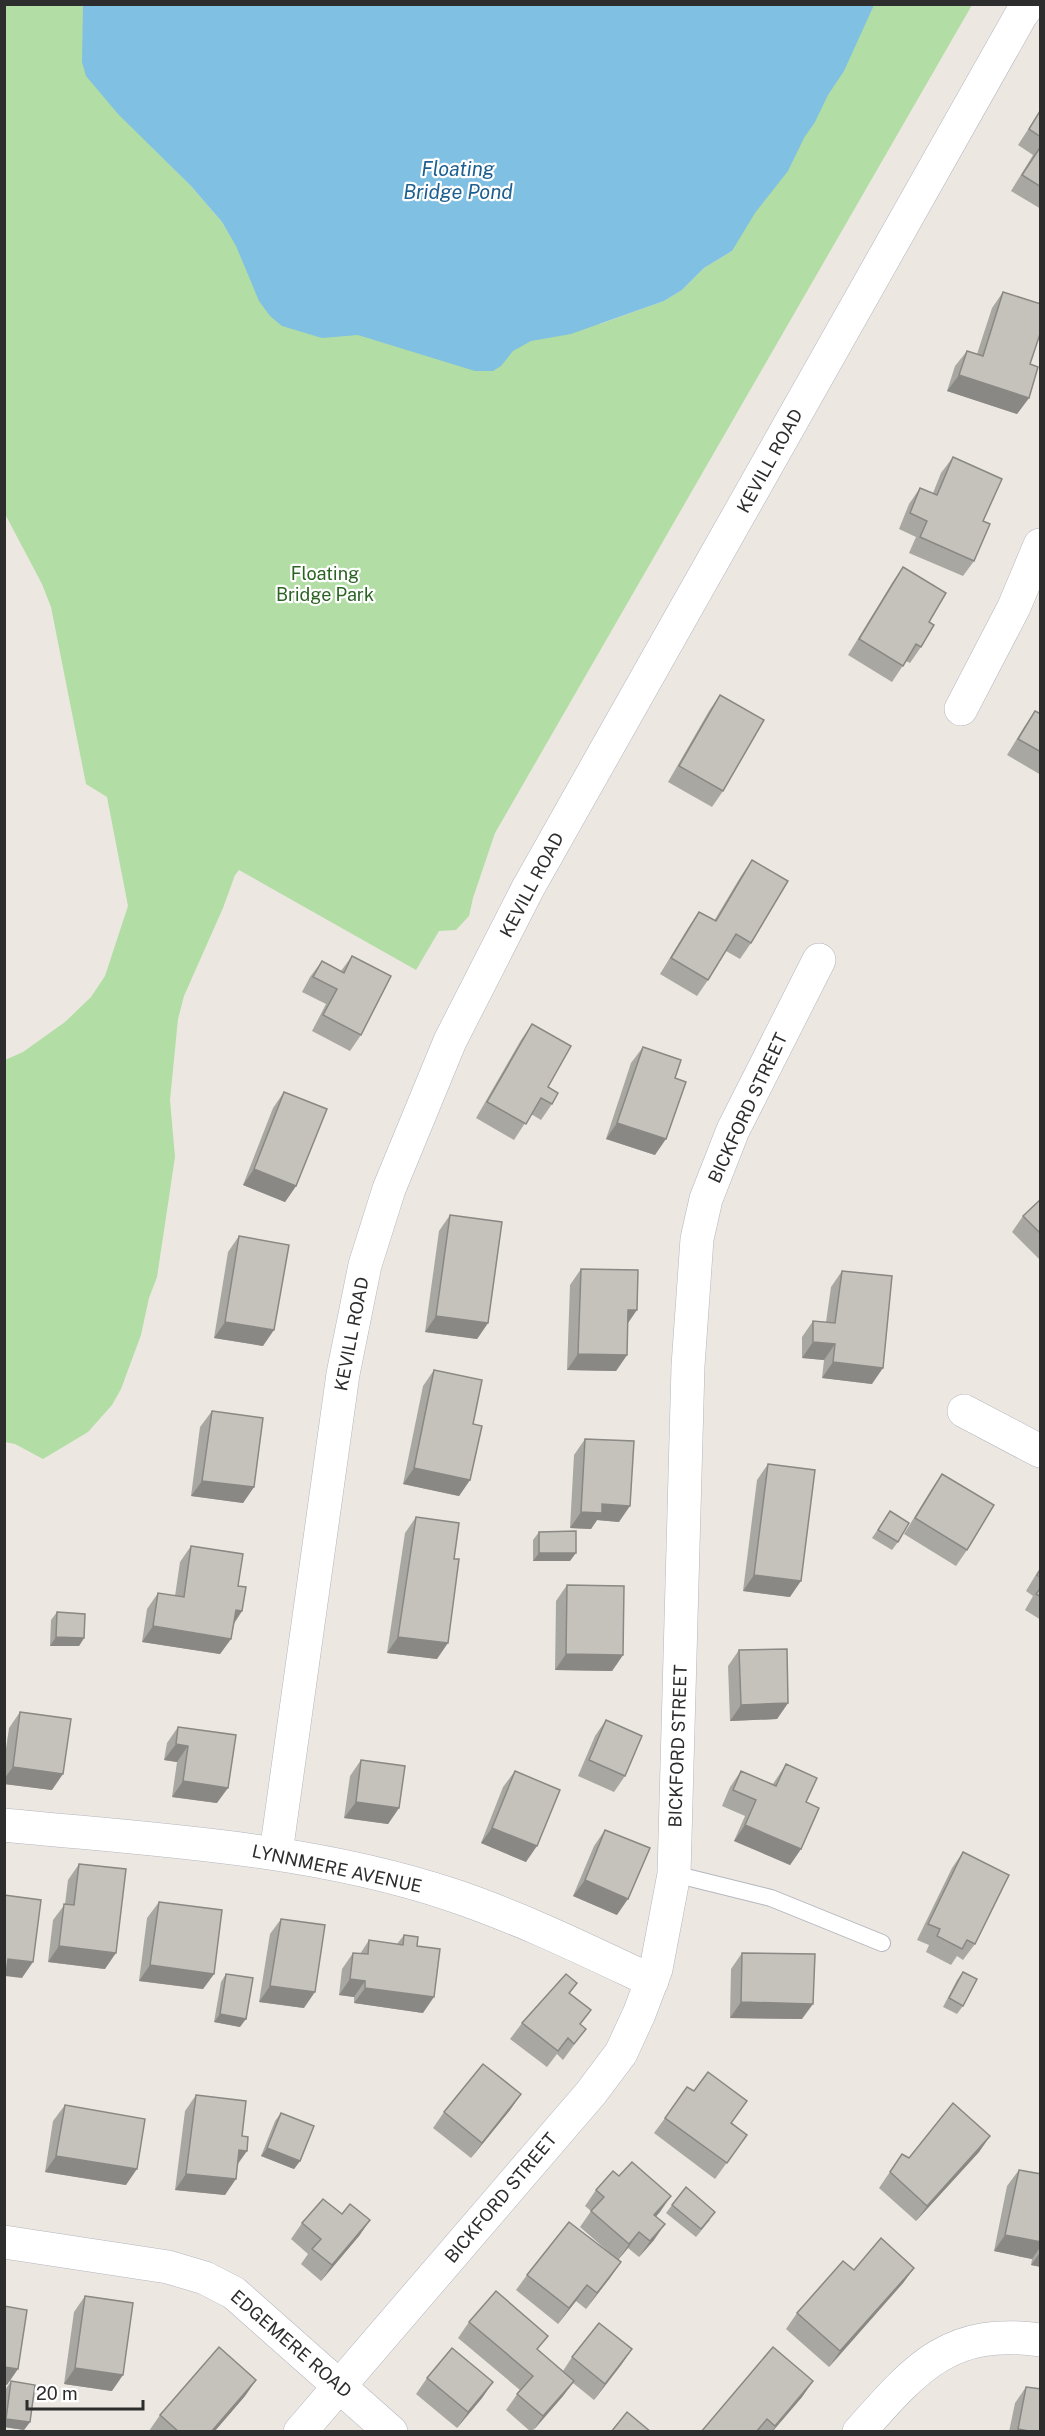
<svg xmlns="http://www.w3.org/2000/svg" width="1045" height="2436" viewBox="0 0 1045 2436" font-family="'Public Sans',sans-serif">
  <style>
    .green { fill: #b2dda4 }
    .water { fill: #80c0e2 }
    .lines { fill: none; stroke-linecap: round; stroke-linejoin: round }
    .lane-casing { stroke: #b4b5bf; stroke-width: 18 }
    .street-casing { stroke: #b4b5bf; stroke-width: 34 }
    .lane { stroke: #fff; stroke-width: 16 }
    .street { stroke: #fff; stroke-width: 33 }
    .wall { fill: #a9a7a2 }
    .shaded-wall { fill: #8a8884 }
    .building { fill: #c5c2bc; stroke: #8a8884; stroke-width: 1.5 }
    .labels { text-anchor: middle; stroke-width: 4.5; stroke-linejoin: round; paint-order: stroke }
    .street-label { font-size: 18px; fill: #2d2d2d; stroke: #fff }
    .park-label { font-size: 18px; fill: #2b6323; stroke: #fff }
    .water-label { font-size: 20px; font-style: italic; fill: #1d5f90; stroke: #fff }
  </style>
  <rect width="100%" height="100%" fill="#ece8e1"/>
  <polygon class="green" points="5,5 83,5 121,116 191,186 222,222 234,242 600,324 664,301 682,290 704,268 732,251 809,5 972,5 495,833 473,898 469,916 456,930 439,931 416,970 239,870 235,875 223,908 184,996 178,1019 170,1100 175,1157 157,1277 149,1298 141,1335 121,1389 112,1405 88,1432 43,1459 15,1444 5,1442 5,1060 23,1052 65,1022 91,997 105,976 128,906 107,797 86,784 51,607 42,584 5,514"/>
  <polygon class="water" points="83,5 83,4 874,5 844,71 828,95 815,122 804,138 788,171 755,213 732,251 704,268 682,290 664,301 571,334 531,341 513,351 501,366 493,371 475,371 358,335 322,338 282,326 270,316 259,301 236,246 222,222 191,186 118,114 86,76 82,62"/>
  <g class="lines">
    <defs>
      <polyline id="lane" points="674,1874 771,1898 882,1943"/>
      <g id="street">
        <polyline points="961,709 1014,607 1040,545"/>
        <polyline points="964,1411 1040,1451"/>
        <path d="M4,1825C154,1840 308,1847 452,1895C521,1918 586,1950 652,1981"/>
        <polyline points="276,1853 343,1374 365,1265 389,1189 450,1041 528,888 1021,15 1029,4"/>
        <polyline points="4,2242 168,2267 205,2278 234,2293 391,2432"/>
        <polyline points="300,2432 591,2093 621,2053 639,2014 656,1969 674,1874 688,1366 697,1239 706,1199 733,1130 819,960"/>
        <path d="M859,2432C915,2369 949,2327 1040,2340"/>
      </g>
    </defs>
    <use href="#lane" class="lane-casing"/>
    <use href="#street" class="street-casing"/>
    <use href="#lane" class="lane"/>
    <use href="#street" class="street"/>
  </g>
  <g class="wall">
    <polygon points="1040,111 1041,209 1011,191 1033,155 1018,145"/>
    <polygon points="1003,292 1030,364 1029,398 1017,414 947,391 955,366 967,351 977,354 992,308"/>
    <polygon points="953,457 983,521 974,561 963,576 909,553 916,537 899,529 909,504 920,488 933,493 941,473"/>
    <polygon points="903,567 929,622 921,647 910,663 906,661 892,682 848,655 892,583"/>
    <polygon points="720,695 723,791 712,807 668,782 709,711"/>
    <polygon points="1035,711 1041,714 1041,775 1007,755 1024,727"/>
    <polygon points="752,860 751,943 740,959 726,951 708,980 697,996 660,974 688,928 699,912 714,921 741,876"/>
    <polygon points="352,956 361,1035 350,1051 312,1031 326,1004 302,992 310,977 322,961 341,971"/>
    <polygon points="532,1024 552,1104 541,1120 531,1114 514,1140 476,1118 521,1040"/>
    <polygon points="643,1047 675,1078 655,1155 606,1139 631,1063"/>
    <polygon points="284,1092 296,1186 285,1202 243,1185 273,1108"/>
    <polygon points="1041,1199 1041,1261 1012,1232 1023,1216"/>
    <polygon points="450,1215 488,1323 477,1339 425,1332 439,1231"/>
    <polygon points="239,1236 263,1346 214,1338 228,1252"/>
    <polygon points="581,1269 628,1323 627,1355 616,1371 567,1370 570,1285"/>
    <polygon points="842,1271 872,1384 822,1378 824,1360 802,1358 802,1337 813,1321 826,1322 831,1287"/>
    <polygon points="434,1370 473,1424 470,1480 459,1496 403,1484 423,1386"/>
    <polygon points="212,1411 254,1487 243,1503 191,1496 200,1427"/>
    <polygon points="585,1439 619,1522 597,1520 591,1529 570,1528 574,1455"/>
    <polygon points="768,1464 790,1597 743,1591 757,1480"/>
    <polygon points="942,1474 967,1550 956,1566 904,1534 931,1490"/>
    <polygon points="890,1511 898,1542 892,1550 872,1538"/>
    <polygon points="416,1517 454,1559 437,1659 387,1653 405,1533"/>
    <polygon points="539,1532 570,1561 533,1561 533,1540"/>
    <polygon points="191,1546 238,1586 242,1611 234,1624 231,1639 220,1654 142,1642 147,1609 158,1593 175,1596 180,1562"/>
    <polygon points="1041,1566 1041,1620 1025,1610 1033,1596 1026,1591"/>
    <polygon points="567,1585 623,1655 612,1671 555,1670 556,1601"/>
    <polygon points="57,1612 84,1638 79,1646 50,1646 51,1620"/>
    <polygon points="739,1650 788,1703 777,1719 730,1721 728,1666"/>
    <polygon points="20,1712 52,1790 4,1784 4,1762 9,1728"/>
    <polygon points="606,1720 625,1776 614,1792 578,1776 595,1736"/>
    <polygon points="178,1727 217,1803 172,1797 177,1762 164,1760 167,1743"/>
    <polygon points="361,1760 399,1808 388,1824 344,1818 350,1776"/>
    <polygon points="786,1764 806,1802 801,1849 790,1865 734,1841 745,1816 722,1806 730,1787 741,1771 773,1784"/>
    <polygon points="515,1771 526,1862 481,1843 503,1787"/>
    <polygon points="605,1830 617,1915 573,1896 594,1846"/>
    <polygon points="963,1852 975,1944 963,1960 957,1956 951,1965 926,1952 929,1945 917,1940 952,1868"/>
    <polygon points="79,1864 105,1969 48,1962 53,1920 65,1904 68,1880"/>
    <polygon points="159,1902 214,1974 203,1989 139,1981 147,1918"/>
    <polygon points="281,1919 304,2008 259,2002 270,1934"/>
    <polygon points="404,1935 417,1946 423,2013 354,2003 354,1997 339,1995 342,1969 353,1953 360,1954 369,1940 397,1944"/>
    <polygon points="742,1953 802,2019 730,2018 731,1969"/>
    <polygon points="963,1972 963,2006 957,2014 943,2007 957,1980"/>
    <polygon points="226,1974 240,2027 214,2022 221,1982"/>
    <polygon points="577,1983 570,1993 580,2025 574,2045 563,2060 557,2054 547,2067 510,2039 522,2023"/>
    <polygon points="694,2091 747,2135 715,2179 654,2133 665,2118"/>
    <polygon points="521,2094 510,2110 471,2158 433,2128 444,2112"/>
    <polygon points="196,2095 242,2136 247,2151 238,2164 225,2195 175,2190 185,2111"/>
    <polygon points="65,2105 126,2185 45,2172 53,2121"/>
    <polygon points="281,2113 300,2161 294,2169 261,2156 275,2121"/>
    <polygon points="990,2136 979,2152 916,2221 879,2188 902,2154 909,2158"/>
    <polygon points="1019,2170 1041,2174 1041,2267 1031,2265 1032,2259 994,2251 1007,2186"/>
    <polygon points="619,2176 671,2196 656,2216 654,2240 639,2257 628,2248 618,2260 580,2227 591,2211 585,2206 596,2190"/>
    <polygon points="672,2205 710,2220 696,2237 666,2213"/>
    <polygon points="342,2214 370,2220 359,2236 321,2281 301,2264 308,2254 291,2239 302,2223"/>
    <polygon points="621,2262 586,2309 576,2301 558,2324 516,2290 527,2275"/>
    <polygon points="914,2268 903,2283 829,2367 786,2329 797,2313 854,2270"/>
    <polygon points="85,2296 112,2391 64,2384 74,2312"/>
    <polygon points="469,2322 538,2350 563,2371 572,2357 632,2349 621,2365 594,2400 573,2383 563,2396 531,2432 506,2410 520,2390 458,2338"/>
    <polygon points="427,2378 493,2382 482,2398 457,2428 416,2394"/>
    <polygon points="256,2380 245,2396 214,2432 149,2431 160,2415"/>
    <polygon points="11,2381 30,2422 24,2430 4,2427 5,2390"/>
    <polygon points="813,2381 802,2397 772,2432 701,2432"/>
    <polygon points="1026,2387 1041,2432 1009,2432 1015,2403"/>
  </g>
  <g class="shaded-wall">
    <polygon points="959,375 1029,398 1017,414 947,391"/>
    <polygon points="617,1123 666,1139 655,1155 606,1139"/>
    <polygon points="254,1169 296,1186 285,1202 243,1185"/>
    <polygon points="628,1310 637,1310 626,1326"/>
    <polygon points="436,1316 488,1323 477,1339 425,1332"/>
    <polygon points="225,1322 274,1330 263,1346 214,1338"/>
    <polygon points="813,1342 835,1344 824,1360 802,1358"/>
    <polygon points="578,1354 627,1355 616,1371 567,1370"/>
    <polygon points="833,1362 883,1368 872,1384 822,1378"/>
    <polygon points="414,1468 470,1480 459,1496 403,1484"/>
    <polygon points="202,1481 254,1487 243,1503 191,1496"/>
    <polygon points="602,1504 630,1506 619,1522 597,1520 591,1529 570,1528 581,1512"/>
    <polygon points="539,1553 576,1553 570,1561 533,1561"/>
    <polygon points="754,1575 801,1581 790,1597 743,1591"/>
    <polygon points="236,1610 242,1611 231,1627"/>
    <polygon points="153,1626 231,1639 220,1654 142,1642"/>
    <polygon points="56,1637 84,1638 79,1646 50,1646"/>
    <polygon points="398,1637 448,1643 437,1659 387,1653"/>
    <polygon points="566,1654 623,1655 612,1671 555,1670"/>
    <polygon points="788,1703 777,1719 730,1721 741,1705"/>
    <polygon points="176,1744 188,1746 177,1762 164,1760"/>
    <polygon points="13,1767 63,1774 52,1790 4,1784 4,1779"/>
    <polygon points="183,1781 228,1788 217,1803 172,1797"/>
    <polygon points="356,1802 399,1808 388,1824 344,1818"/>
    <polygon points="745,1825 801,1849 790,1865 734,1841"/>
    <polygon points="492,1828 537,1846 526,1862 481,1843"/>
    <polygon points="585,1880 628,1899 617,1915 573,1896"/>
    <polygon points="59,1946 116,1953 105,1969 48,1962"/>
    <polygon points="8,1959 33,1962 22,1978 5,1976 4,1977 4,1965"/>
    <polygon points="150,1965 214,1974 203,1989 139,1981"/>
    <polygon points="350,1979 365,1981 354,1997 339,1995"/>
    <polygon points="270,1986 315,1992 304,2008 259,2002"/>
    <polygon points="365,1988 434,1997 423,2013 354,2003"/>
    <polygon points="741,2002 813,2004 802,2019 730,2018"/>
    <polygon points="220,2014 246,2019 240,2027 214,2022"/>
    <polygon points="521,2094 510,2110 471,2158 482,2143"/>
    <polygon points="990,2136 979,2152 916,2221 927,2206"/>
    <polygon points="267,2148 300,2161 294,2169 261,2156"/>
    <polygon points="239,2150 247,2151 235,2167"/>
    <polygon points="56,2156 137,2169 126,2185 45,2172"/>
    <polygon points="186,2174 236,2179 225,2195 175,2190"/>
    <polygon points="671,2196 660,2212 643,2231 654,2215"/>
    <polygon points="370,2220 359,2236 321,2281 332,2265"/>
    <polygon points="665,2224 654,2240 639,2257 650,2241"/>
    <polygon points="639,2232 628,2248 618,2260 629,2244"/>
    <polygon points="1005,2235 1041,2242 1041,2246 1032,2259 994,2251"/>
    <polygon points="1041,2251 1041,2267 1031,2265"/>
    <polygon points="621,2262 610,2278 586,2309 597,2293"/>
    <polygon points="914,2268 903,2283 829,2367 840,2351"/>
    <polygon points="587,2285 576,2301 558,2324 569,2308"/>
    <polygon points="632,2349 621,2365 594,2400 605,2384"/>
    <polygon points="4,2367 18,2369 7,2385 4,2384"/>
    <polygon points="75,2368 123,2375 112,2391 64,2384"/>
    <polygon points="256,2380 245,2396 214,2432 211,2432"/>
    <polygon points="574,2381 563,2396 532,2432 543,2416"/>
    <polygon points="813,2381 802,2397 772,2432 771,2432"/>
    <polygon points="493,2382 482,2398 457,2428 468,2412"/>
    <polygon points="6,2419 30,2422 24,2430 4,2427 4,2421"/>
    <polygon points="1018,2429 1034,2432 1016,2432"/>
  </g>
  <g class="building">
    <polygon points="1040,111 1041,111 1041,137 1029,129"/>
    <polygon points="1041,146 1041,187 1022,175"/>
    <polygon points="1003,292 1041,304 1041,331 1030,364 1038,367 1029,398 959,375 967,351 983,356"/>
    <polygon points="953,457 1002,479 983,521 990,524 974,561 920,537 927,521 910,513 920,488 937,495"/>
    <polygon points="903,567 946,593 929,622 934,625 921,647 916,644 903,666 859,639"/>
    <polygon points="720,695 764,720 723,791 679,766"/>
    <polygon points="1035,711 1041,714 1041,752 1018,739"/>
    <polygon points="752,860 788,881 751,943 736,934 708,980 671,958 699,912 716,921"/>
    <polygon points="352,956 391,976 361,1035 323,1015 337,989 313,977 322,961 344,973"/>
    <polygon points="532,1024 571,1046 548,1087 558,1093 552,1104 541,1098 526,1124 487,1102"/>
    <polygon points="643,1047 681,1060 675,1078 686,1082 666,1139 617,1123"/>
    <polygon points="284,1092 327,1109 296,1186 254,1169"/>
    <polygon points="1041,1199 1041,1234 1023,1216"/>
    <polygon points="450,1215 502,1222 488,1323 436,1316"/>
    <polygon points="239,1236 289,1245 274,1330 225,1322"/>
    <polygon points="581,1269 638,1270 637,1310 628,1310 627,1355 578,1354"/>
    <polygon points="842,1271 892,1276 883,1368 833,1362 835,1344 813,1342 813,1321 835,1323"/>
    <polygon points="434,1370 482,1380 473,1424 482,1426 470,1480 414,1468"/>
    <polygon points="212,1411 263,1418 254,1487 202,1481"/>
    <polygon points="585,1439 634,1441 630,1506 602,1504 602,1513 581,1512"/>
    <polygon points="768,1464 815,1470 801,1581 754,1575"/>
    <polygon points="942,1474 994,1505 967,1550 915,1518"/>
    <polygon points="890,1511 909,1523 898,1542 878,1530"/>
    <polygon points="416,1517 459,1523 454,1559 459,1559 448,1643 398,1637"/>
    <polygon points="576,1531 576,1553 539,1553 539,1532"/>
    <polygon points="191,1546 243,1554 238,1586 246,1587 242,1611 236,1610 231,1639 153,1626 158,1593 184,1597"/>
    <polygon points="1041,1569 1041,1578 1037,1575"/>
    <polygon points="567,1585 624,1586 623,1655 566,1654"/>
    <polygon points="1041,1587 1041,1597 1036,1594"/>
    <polygon points="57,1612 85,1614 84,1638 56,1637"/>
    <polygon points="787,1649 788,1703 741,1705 739,1650"/>
    <polygon points="20,1712 71,1719 63,1774 13,1767"/>
    <polygon points="606,1720 642,1736 625,1776 589,1760"/>
    <polygon points="178,1727 236,1735 228,1788 183,1781 188,1746 176,1744"/>
    <polygon points="361,1760 405,1766 399,1808 356,1802"/>
    <polygon points="786,1764 817,1778 806,1802 819,1808 801,1849 745,1825 756,1800 733,1790 741,1771 776,1786"/>
    <polygon points="515,1771 560,1790 537,1846 492,1828"/>
    <polygon points="605,1830 650,1848 628,1899 585,1880"/>
    <polygon points="963,1852 1009,1875 975,1944 967,1940 962,1949 937,1936 940,1929 928,1924"/>
    <polygon points="79,1864 126,1869 116,1953 59,1946 64,1904 74,1905"/>
    <polygon points="4,1895 41,1900 33,1962 8,1959 6,1974 4,1974"/>
    <polygon points="159,1902 222,1910 214,1974 150,1965"/>
    <polygon points="281,1919 325,1925 315,1992 270,1986"/>
    <polygon points="404,1935 418,1937 417,1946 440,1949 434,1997 365,1988 365,1981 350,1979 353,1953 368,1954 369,1940 403,1945"/>
    <polygon points="742,1953 815,1954 813,2004 741,2002"/>
    <polygon points="963,1972 977,1979 963,2006 949,1998"/>
    <polygon points="226,1974 253,1978 246,2019 220,2014"/>
    <polygon points="566,1974 577,1983 569,1993 591,2010 580,2024 586,2029 574,2044 568,2038 558,2051 522,2023"/>
    <polygon points="483,2064 521,2094 482,2143 444,2112"/>
    <polygon points="708,2072 747,2101 731,2123 747,2135 727,2163 665,2118 687,2087 694,2091"/>
    <polygon points="196,2095 246,2101 242,2136 248,2137 247,2151 239,2150 236,2179 186,2174"/>
    <polygon points="953,2103 990,2136 927,2206 890,2172 902,2154 909,2158"/>
    <polygon points="65,2105 145,2119 137,2169 56,2156"/>
    <polygon points="281,2113 314,2126 300,2161 267,2148"/>
    <polygon points="632,2162 671,2196 654,2215 665,2224 650,2241 639,2232 629,2244 591,2211 604,2197 596,2190 613,2171 619,2176"/>
    <polygon points="1019,2170 1041,2174 1041,2242 1005,2235"/>
    <polygon points="686,2187 715,2212 701,2229 672,2205"/>
    <polygon points="323,2199 342,2214 350,2204 370,2220 332,2265 312,2249 321,2239 302,2223"/>
    <polygon points="569,2222 621,2262 597,2293 587,2285 569,2308 527,2275"/>
    <polygon points="881,2238 914,2268 840,2351 797,2313 843,2261 854,2270"/>
    <polygon points="496,2291 548,2336 537,2349 574,2381 543,2416 517,2394 533,2376 469,2322"/>
    <polygon points="85,2296 133,2303 123,2375 75,2368"/>
    <polygon points="4,2306 27,2310 18,2369 4,2367"/>
    <polygon points="599,2323 632,2349 605,2384 572,2357"/>
    <polygon points="219,2347 256,2380 211,2432 179,2432 160,2415"/>
    <polygon points="773,2347 813,2381 775,2426 767,2419 756,2432 701,2432"/>
    <polygon points="452,2348 493,2382 468,2412 427,2378"/>
    <polygon points="11,2381 35,2385 30,2422 6,2419"/>
    <polygon points="1026,2387 1041,2389 1041,2432 1034,2432 1018,2429"/>
    <polygon points="627,2412 651,2432 611,2432"/>
  </g>
  <g class="labels">
    <g class="street-label">
      <text transform="translate(770 461) rotate(-61)" y="6">KEVILL ROAD</text>
      <text transform="translate(532 885) rotate(-62)" y="6">KEVILL ROAD</text>
      <text transform="translate(748 1108) rotate(-65)" y="6">BICKFORD STREET</text>
      <text transform="translate(352 1334) rotate(-79)" y="6">KEVILL ROAD</text>
      <text transform="translate(678 1746) rotate(-88)" y="6">BICKFORD STREET</text>
      <text transform="translate(337 1869) rotate(12)" y="6">LYNNMERE AVENUE</text>
      <text transform="translate(501 2198) rotate(-50)" y="6">BICKFORD STREET</text>
      <text transform="translate(291 2344) rotate(41)" y="6">EDGEMERE ROAD</text>
    </g>
    <g class="park-label">
      <text x="325" y="580">Floating<tspan x="325" dy="21">Bridge Park</tspan></text>
    </g>
    <g class="water-label">
      <text x="458" y="176">Floating<tspan x="458" dy="23">Bridge Pond</tspan></text>
    </g>
  </g>
  <rect width="1045" height="2436" fill="none" stroke="#2d2d2d" stroke-width="12"/>
  <path d="M27 2400v9h116v-9" fill="none" stroke="#2d2d2d" stroke-width="3"/>
  <text x="36" y="2400" font-size="18" fill="#2d2d2d" stroke="#ffffff" stroke-width="4.5" paint-order="stroke">20 m</text>
</svg>
